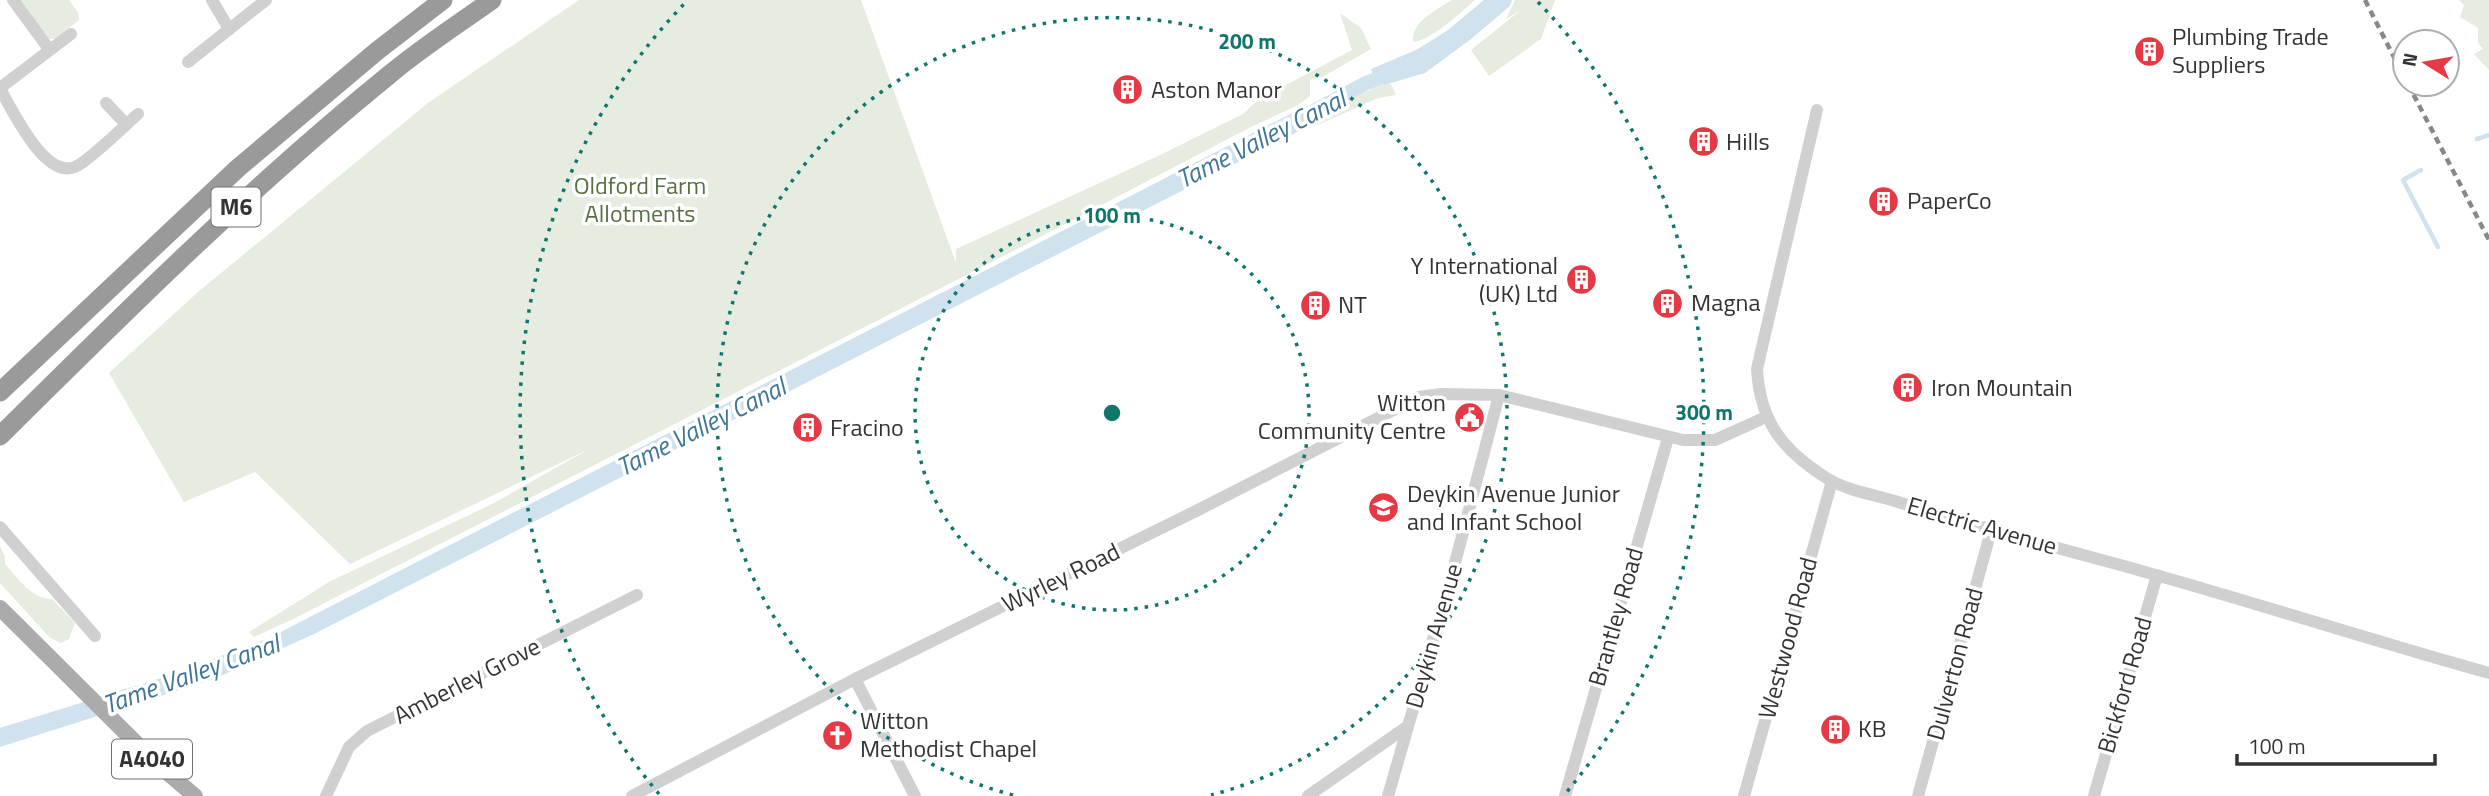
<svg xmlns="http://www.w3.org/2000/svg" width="2489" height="796" viewBox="0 0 2489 796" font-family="'Titillium Web',sans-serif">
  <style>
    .green { fill: #e6ecdf }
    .water { fill: #cfe2ee }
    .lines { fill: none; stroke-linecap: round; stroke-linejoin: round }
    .stream { stroke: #cfe2ee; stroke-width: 4.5 }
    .canal { stroke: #cfe2ee; stroke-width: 14 }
    .minor { stroke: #d0d0d0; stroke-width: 12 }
    .major { stroke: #ababab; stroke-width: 16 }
    .highway { stroke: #9a9a9a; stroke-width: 19 }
    .rail { stroke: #888; stroke-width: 4.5; stroke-dasharray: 7 5; stroke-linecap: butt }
    .ring { fill: none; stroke: #0f766e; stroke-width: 3.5; stroke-dasharray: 3.5 7 }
    .labels { text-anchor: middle; stroke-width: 7; stroke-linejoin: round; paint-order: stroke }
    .shield { fill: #fff; stroke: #707070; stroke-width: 2 }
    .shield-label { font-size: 23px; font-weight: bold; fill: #333 }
    .poi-label { font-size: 24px; fill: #333; stroke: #fff; text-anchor: start }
    .park-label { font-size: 24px; fill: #56703f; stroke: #fff }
    .street-label { font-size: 24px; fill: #333; stroke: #fff }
    .water-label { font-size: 26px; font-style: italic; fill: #3f7597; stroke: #fff }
    .centre { fill: #0f766e; stroke: #fff; stroke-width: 3.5 }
    .ring-label { font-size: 21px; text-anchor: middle; font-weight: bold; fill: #0f766e; stroke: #fff; stroke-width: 7; stroke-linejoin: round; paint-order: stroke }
  </style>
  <rect width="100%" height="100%" fill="#fff"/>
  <g class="green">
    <polygon points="17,0 69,0 79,14 79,20 55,39 47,39"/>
    <polygon points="579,0 861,0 956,263 956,249 1158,156 1243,114 1258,100 1352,50 1340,13 1361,28 1371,49 1324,76 1310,80 1310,96 1298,105 1249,128 1025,245 295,618 254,637 249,632 329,582 494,503 589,449 350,564 255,472 184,502 109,373 198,292 428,103"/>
    <path d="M1452,0H1475C1460,13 1432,40 1413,42C1411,21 1437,10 1452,0Z"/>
    <polygon points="1515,0 1555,0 1541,39 1489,76 1471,50 1521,10 1506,19"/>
    <polygon points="2459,0 2489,0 2489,70 2474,54 2483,49 2478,43 2478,28 2460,17 2464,5"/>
    <polygon points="1377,82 1381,85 1391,84 1396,95 1378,98 1311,128 1311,122 1318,111 1322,116 1328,112 1325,108 1363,89 1364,92 1370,90 1369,84"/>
    <path d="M0,546L5,557V564C18,578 31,599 52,599L75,623L69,639L61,643L50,638L0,583Z"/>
  </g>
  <g class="water">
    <polygon points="1484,0 1512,0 1510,6 1471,39 1425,73 1384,85 1377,82 1366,83 1373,75 1371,69 1416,50 1448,30"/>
    <polygon points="1323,104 1311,115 1303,129 314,634 214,679 0,747 0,728 161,678 269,638 1300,109"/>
  </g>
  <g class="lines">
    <g class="stream">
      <polyline points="2477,139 2489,135"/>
      <polyline points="2421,170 2403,180 2438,247"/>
    </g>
    <polyline class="canal" points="1308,114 1366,83 1384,76"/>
    <g class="minor">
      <polyline points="13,0 49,49"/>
      <polyline points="212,0 229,29"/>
      <polyline points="188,62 266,0"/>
      <polyline points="0,88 71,34"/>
      <path d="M0,89C13,110 44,179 75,167C89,161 124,126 138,114"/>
      <polyline points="106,103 126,124"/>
      <path d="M1817,110L1757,369C1760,422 1783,451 1828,479C1848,491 1876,495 1898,502C1966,523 2034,542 2102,560C2232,595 2359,637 2489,673"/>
      <polyline points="0,527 95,636"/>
      <polyline points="855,679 915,796"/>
      <polyline points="326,796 349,747 367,731 637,595"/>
      <polyline points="632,796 855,679 1200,509 1419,397 1441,394 1499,395 1683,440 1715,440 1766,417"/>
      <polyline points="1308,796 1408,726"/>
      <polyline points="1388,796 1455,563 1499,395"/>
      <polyline points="1565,796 1668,438"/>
      <polyline points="1744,796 1832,481"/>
      <polyline points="1918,796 1991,531"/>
      <polyline points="2094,796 2157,575"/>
    </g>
    <polyline class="major" points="0,608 157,764 195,796"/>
    <g class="highway">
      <polyline points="0,392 238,168 377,51 443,0"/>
      <path d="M0,436C126,311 251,187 389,75C421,48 457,25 492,0"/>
    </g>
    <g class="rail">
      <polyline points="2365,0 2405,79"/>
      <polyline points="2408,84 2489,240"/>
    </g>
  </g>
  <g class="ring">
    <circle cx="1112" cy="413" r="197"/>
    <path d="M1013 795A395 395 0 1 1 1211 795"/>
    <path d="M659 794A592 592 0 0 1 686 2M1538 2A592 592 0 0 1 1565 794"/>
  </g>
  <defs>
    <symbol id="building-disc" viewBox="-11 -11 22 22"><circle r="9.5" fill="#e63946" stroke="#fff"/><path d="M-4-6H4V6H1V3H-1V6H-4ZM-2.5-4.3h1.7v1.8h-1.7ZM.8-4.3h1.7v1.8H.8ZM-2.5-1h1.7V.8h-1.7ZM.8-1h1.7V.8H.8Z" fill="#fff"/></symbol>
    <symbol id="civic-disc" viewBox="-11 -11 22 22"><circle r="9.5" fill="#e63946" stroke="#fff"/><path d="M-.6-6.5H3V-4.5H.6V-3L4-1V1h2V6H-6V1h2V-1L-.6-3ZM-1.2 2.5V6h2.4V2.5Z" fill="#fff"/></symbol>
    <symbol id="school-disc" viewBox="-11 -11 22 22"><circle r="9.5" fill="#e63946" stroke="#fff"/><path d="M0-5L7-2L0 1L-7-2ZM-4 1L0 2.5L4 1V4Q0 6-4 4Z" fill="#fff"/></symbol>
    <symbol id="church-disc" viewBox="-11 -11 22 22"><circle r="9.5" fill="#e63946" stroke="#fff"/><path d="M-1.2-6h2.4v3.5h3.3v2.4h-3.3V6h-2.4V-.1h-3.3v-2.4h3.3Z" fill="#fff"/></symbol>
  </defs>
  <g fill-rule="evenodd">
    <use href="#building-disc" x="2132" y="34" width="35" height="35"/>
    <use href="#building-disc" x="1110" y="72" width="35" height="35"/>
    <use href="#building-disc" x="1686" y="124" width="35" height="35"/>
    <use href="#building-disc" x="1866" y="184" width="35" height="35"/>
    <use href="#building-disc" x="1564" y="262" width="35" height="35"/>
    <use href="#building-disc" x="1650" y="286" width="35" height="35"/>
    <use href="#building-disc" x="1298" y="288" width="35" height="35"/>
    <use href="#building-disc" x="1890" y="370" width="35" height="35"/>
    <use href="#civic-disc" x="1452" y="400" width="35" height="35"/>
    <use href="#building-disc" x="790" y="410" width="35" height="35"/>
    <use href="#school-disc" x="1366" y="490" width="35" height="35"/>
    <use href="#building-disc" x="1818" y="712" width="35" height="35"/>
    <use href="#church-disc" x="820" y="718" width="35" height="35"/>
  </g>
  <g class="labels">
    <g class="shield">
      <rect x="211.5" y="187.5" width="49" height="39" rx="5"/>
      <rect x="112" y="739.5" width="80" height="39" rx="5"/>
    </g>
    <g class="shield-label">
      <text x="236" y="215">M6</text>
      <text x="152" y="767">A4040</text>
    </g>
    <g class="poi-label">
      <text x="2172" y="45">Plumbing Trade<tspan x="2172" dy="28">Suppliers</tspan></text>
      <text x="1151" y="98">Aston Manor</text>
      <text x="1726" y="150">Hills</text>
      <text x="1907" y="209">PaperCo</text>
      <text x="1558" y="274" text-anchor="end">Y International<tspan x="1558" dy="28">(UK) Ltd</tspan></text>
      <text x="1691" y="311">Magna</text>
      <text x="1338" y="313">NT</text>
      <text x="1931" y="396">Iron Mountain</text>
      <text x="1446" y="411" text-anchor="end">Witton<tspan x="1446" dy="28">Community Centre</tspan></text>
      <text x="830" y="436">Fracino</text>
      <text x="1407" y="502">Deykin Avenue Junior<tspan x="1407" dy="28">and Infant School</tspan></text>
      <text x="860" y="729">Witton<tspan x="860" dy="28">Methodist Chapel</tspan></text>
      <text x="1858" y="737">KB</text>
    </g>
    <g class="park-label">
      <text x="640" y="194">Oldford Farm<tspan x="640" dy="28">Allotments</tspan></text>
    </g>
    <g class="street-label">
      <text transform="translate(1982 526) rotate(16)" y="8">Electric Avenue</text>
      <text transform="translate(1061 578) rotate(-26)" y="8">Wyrley Road</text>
      <text transform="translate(1616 617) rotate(-74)" y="8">Brantley Road</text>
      <text transform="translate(1434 636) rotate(-74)" y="8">Deykin Avenue</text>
      <text transform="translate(1788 638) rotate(-75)" y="8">Westwood Road</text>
      <text transform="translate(1955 664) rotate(-75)" y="8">Dulverton Road</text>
      <text transform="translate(467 681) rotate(-27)" y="8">Amberley Grove</text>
      <text transform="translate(2125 685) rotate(-74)" y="8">Bickford Road</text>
    </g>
    <g class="water-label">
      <text transform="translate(1261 139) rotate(-27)" y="9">Tame Valley Canal</text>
      <text transform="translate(701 427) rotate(-27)" y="9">Tame Valley Canal</text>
      <text transform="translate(191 674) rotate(-20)" y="9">Tame Valley Canal</text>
    </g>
  </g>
  <circle cx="1112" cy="413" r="10" class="centre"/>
  <g class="ring-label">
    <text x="1247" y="49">200 m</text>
    <text x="1112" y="223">100 m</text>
    <text x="1704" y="420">300 m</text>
  </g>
  <g transform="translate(2426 63) rotate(281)"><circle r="33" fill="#ffffff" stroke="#adadad" stroke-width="2"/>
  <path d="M0-5L12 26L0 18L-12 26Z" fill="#e63946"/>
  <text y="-10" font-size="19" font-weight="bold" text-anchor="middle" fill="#333333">N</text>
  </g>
  <path d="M2237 754v10h198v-10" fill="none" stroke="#333333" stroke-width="3.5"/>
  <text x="2248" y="754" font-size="21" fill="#333333" stroke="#ffffff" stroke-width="5" paint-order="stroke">100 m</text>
</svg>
